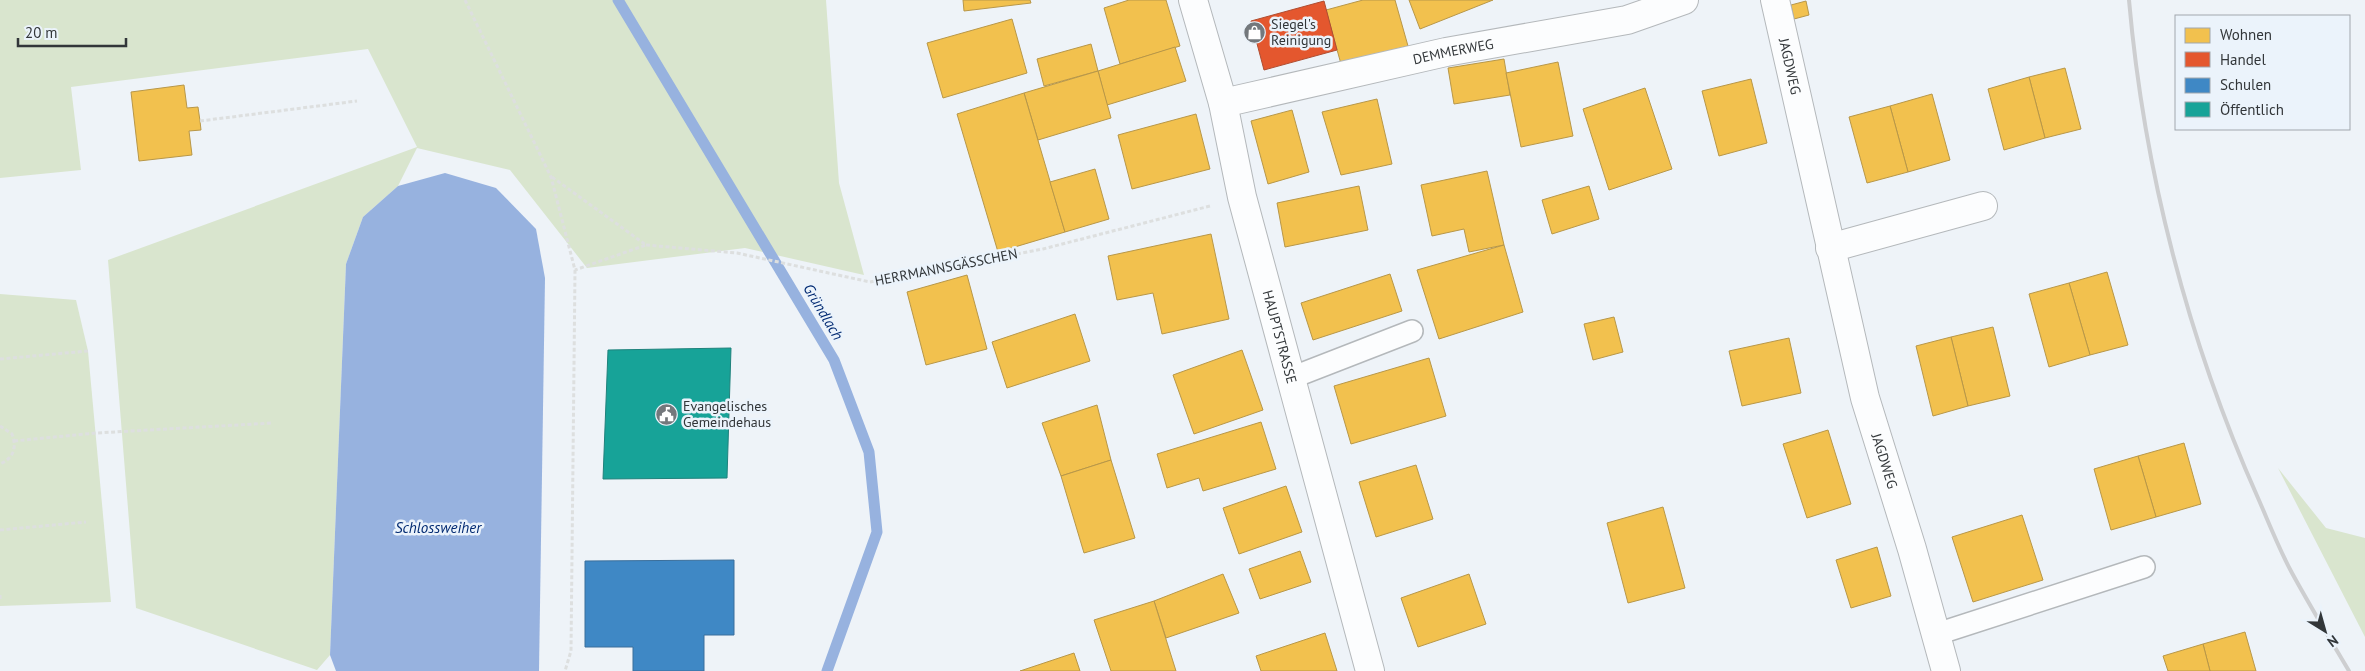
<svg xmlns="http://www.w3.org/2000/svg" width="2365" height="671" viewBox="0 0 2365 671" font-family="'PT Sans',sans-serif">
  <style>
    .green { fill: #d9e5ce }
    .water { fill: #97b2df }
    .homes { fill: #f2c14e; stroke: #b89748 }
    .shops { fill: #e4572e; stroke: #af4d31 }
    .schools { fill: #3f88c5; stroke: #3b6f9b }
    .public { fill: #17a398; stroke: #1f827c }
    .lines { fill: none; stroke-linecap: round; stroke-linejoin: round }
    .stream { stroke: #97b2df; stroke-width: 11 }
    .lane-casing { stroke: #b4b8bb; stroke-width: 24 }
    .street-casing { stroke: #b4b8bb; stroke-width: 30 }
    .secondary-casing { stroke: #b4b8bb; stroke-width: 30 }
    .path { stroke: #dddfdf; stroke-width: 3; stroke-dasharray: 4 2.5; stroke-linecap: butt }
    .lane { stroke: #fcfdfe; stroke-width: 21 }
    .street { stroke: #fcfdfe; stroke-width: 28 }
    .secondary { stroke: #fcfdfe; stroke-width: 28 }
    .rail { stroke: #cdced0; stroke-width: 4 }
    .labels { text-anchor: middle; stroke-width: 5; stroke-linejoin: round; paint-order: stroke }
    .poi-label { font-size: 14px; fill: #323639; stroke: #ebf3fb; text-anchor: start }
    .street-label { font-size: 14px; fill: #323639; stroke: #ebf3fb }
    .water-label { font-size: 15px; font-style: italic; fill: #002971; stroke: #ebf3fb }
  </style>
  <rect width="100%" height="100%" fill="#eef3f8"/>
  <g class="green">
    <polygon points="0,0 826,0 839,183 864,275 745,248 587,268 510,170 417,148 398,186 363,217 346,264 330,655 317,670 136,608 108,260 417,147 368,49 71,87 81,170 0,178"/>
    <polygon points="0,294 76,300 88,351 111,602 0,606"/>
    <polygon points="2278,468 2326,528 2365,538 2365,637"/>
  </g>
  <polygon class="water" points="445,173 496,188 536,229 545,278 539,671 336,671 330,655 346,264 363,217 398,186"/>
  <g class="homes">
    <polygon points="963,0 1030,0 1031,3 964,11"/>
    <polygon points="1129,0 1166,0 1180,46 1120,64 1104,8"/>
    <polygon points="1363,0 1395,0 1408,46 1341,64 1326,10"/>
    <polygon points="1409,0 1493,0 1420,29"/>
    <polygon points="1806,1 1809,15 1794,19 1791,5"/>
    <polygon points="1012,19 1027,73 943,98 927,43"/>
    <polygon points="1091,44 1098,71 1044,86 1037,59"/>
    <polygon points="1175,47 1186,81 1107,105 1098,71"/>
    <polygon points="1504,59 1510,95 1454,104 1448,68"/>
    <polygon points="1558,62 1573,136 1521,147 1506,73"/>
    <polygon points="2065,68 2081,129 2045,138 2029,77"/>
    <polygon points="1098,71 1111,118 1038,140 1024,93"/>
    <polygon points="2029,77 2045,138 2004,150 1988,89"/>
    <polygon points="1751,79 1767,143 1719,156 1702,91"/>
    <polygon points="184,85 187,108 198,107 200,121 201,130 189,131 192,155 139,161 131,92"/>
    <polygon points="1645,88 1672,169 1609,190 1583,109"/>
    <polygon points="1024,93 1065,232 998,252 957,114"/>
    <polygon points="1932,94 1950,160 1908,172 1890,106"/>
    <polygon points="1377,99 1392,164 1341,175 1322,112"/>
    <polygon points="1890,106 1908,172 1867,183 1849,117"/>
    <polygon points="1292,110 1309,172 1268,184 1251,121"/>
    <polygon points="1196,114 1210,169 1132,189 1118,135"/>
    <polygon points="1095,169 1109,219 1065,232 1050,182"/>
    <polygon points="1487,171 1504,245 1469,252 1464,229 1432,236 1421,185"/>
    <polygon points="1359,186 1368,230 1285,247 1277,203"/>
    <polygon points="1589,186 1599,219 1552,234 1542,200"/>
    <polygon points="1211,234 1229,319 1162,334 1153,293 1117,300 1108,256"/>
    <polygon points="1504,245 1523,312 1439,339 1417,270"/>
    <polygon points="2107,272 2128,345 2090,355 2069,283"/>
    <polygon points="1390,274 1402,311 1313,340 1301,303"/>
    <polygon points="967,275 987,349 926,365 907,292"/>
    <polygon points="2069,283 2090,355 2049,367 2029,294"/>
    <polygon points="1075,314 1090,361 1007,388 992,342"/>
    <polygon points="1614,317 1623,352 1593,360 1584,324"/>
    <polygon points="1993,327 2010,396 1968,406 1951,337"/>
    <polygon points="1951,337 1968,406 1933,416 1916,346"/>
    <polygon points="1789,338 1801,393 1742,406 1729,351"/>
    <polygon points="1242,350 1263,410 1194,434 1173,375"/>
    <polygon points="1429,358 1446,416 1351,444 1334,386"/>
    <polygon points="1097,405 1111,460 1061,476 1042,423"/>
    <polygon points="1261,422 1276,469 1203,491 1199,478 1167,488 1157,454"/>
    <polygon points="1828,430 1851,504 1807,518 1783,444"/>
    <polygon points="2184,443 2201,504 2156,517 2138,456"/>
    <polygon points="2138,456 2156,517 2111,530 2094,469"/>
    <polygon points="1111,460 1135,538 1084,553 1061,476"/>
    <polygon points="1416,465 1433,519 1376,537 1359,482"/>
    <polygon points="1286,486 1302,532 1239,554 1223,508"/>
    <polygon points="1663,507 1685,588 1628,603 1607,523"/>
    <polygon points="2022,515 2043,580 1973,602 1952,537"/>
    <polygon points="1877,547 1891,596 1851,608 1836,560"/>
    <polygon points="1300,551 1311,582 1260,599 1249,569"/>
    <polygon points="1223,574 1239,613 1166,638 1154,601"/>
    <polygon points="1469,574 1486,624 1418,647 1401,598"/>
    <polygon points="1154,601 1176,671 1111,671 1094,620"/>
    <polygon points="2245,632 2256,671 2210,671 2203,644"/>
    <polygon points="1325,633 1337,671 1261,671 1256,656"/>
    <polygon points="2203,644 2210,671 2168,671 2163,656"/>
    <polygon points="1074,653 1080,671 1020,671"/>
  </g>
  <polygon class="shops" points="1324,1 1337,50 1264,70 1251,21"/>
  <polygon class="schools" points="734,560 734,635 704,635 704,671 633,671 633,647 585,647 585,561"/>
  <polygon class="public" points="731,348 727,478 603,479 608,350"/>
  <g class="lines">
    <polyline class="stream" points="618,0 834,360 869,452 877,532 827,671"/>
    <defs>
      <g id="lane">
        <polyline points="1291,378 1412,331"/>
        <polyline points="1937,634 2144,567"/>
      </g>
      <g id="street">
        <path id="s1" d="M1775,0L1865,398L1912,549L1946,671"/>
        <path id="s2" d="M1223,103L1446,52L1627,20L1684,0"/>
        <polyline points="1830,248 1983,206"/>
      </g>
      <g id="secondary">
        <path id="s3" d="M1193,0L1223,103L1242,197L1370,671"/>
      </g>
    </defs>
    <use href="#lane" class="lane-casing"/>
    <use href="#street" class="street-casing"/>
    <use href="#secondary" class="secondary-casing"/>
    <g class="path">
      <polyline points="465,0 551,177 575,270 571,651 565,671"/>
      <polyline points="200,121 357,101"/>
      <polyline points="552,177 646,245 575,270"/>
      <polyline points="646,245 737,253 870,282 1043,249 1210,206"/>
      <polyline points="0,359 88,351"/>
      <path d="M0,426L12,434C17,447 14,458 0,464"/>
      <polyline points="14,441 96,433 272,423"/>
      <polyline points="0,530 86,522"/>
      <polyline points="0,595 0,599"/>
    </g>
    <use href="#lane" class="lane"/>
    <use href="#street" class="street"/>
    <use href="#secondary" class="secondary"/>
    <path class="rail" d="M2129,0C2144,171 2188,341 2258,498C2269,523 2279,549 2292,573C2310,606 2330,639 2349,671"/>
  </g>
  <defs>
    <symbol id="shop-disc" viewBox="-11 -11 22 22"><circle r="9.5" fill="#74787c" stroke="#ebf3fb"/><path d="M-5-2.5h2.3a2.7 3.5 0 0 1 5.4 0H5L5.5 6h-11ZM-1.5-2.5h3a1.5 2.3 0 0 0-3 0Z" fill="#fff"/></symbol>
    <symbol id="civic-disc" viewBox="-11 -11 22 22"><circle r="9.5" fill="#74787c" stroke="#ebf3fb"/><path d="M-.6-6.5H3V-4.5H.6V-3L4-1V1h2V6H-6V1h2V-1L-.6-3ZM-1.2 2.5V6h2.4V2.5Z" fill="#fff"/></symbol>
  </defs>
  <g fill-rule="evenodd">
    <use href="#shop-disc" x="1242" y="20" width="25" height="25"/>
    <use href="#civic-disc" x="654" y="402" width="25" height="25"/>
  </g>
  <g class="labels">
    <g class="poi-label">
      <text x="1271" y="29">Siegel's<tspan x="1271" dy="16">Reinigung</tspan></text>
      <text x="683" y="411">Evangelisches<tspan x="683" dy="16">Gemeindehaus</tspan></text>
    </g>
    <g class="street-label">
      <text dy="5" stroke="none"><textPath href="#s2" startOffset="236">DEMMERWEG</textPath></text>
      <text dy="5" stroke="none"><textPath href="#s1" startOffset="68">JAGDWEG</textPath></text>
      <text transform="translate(946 267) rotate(-11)" y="5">HERRMANNSGÄSSCHEN</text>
      <text dy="5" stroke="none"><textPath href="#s3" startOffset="348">HAUPTSTRASSE</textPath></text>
      <text dy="5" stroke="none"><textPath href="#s1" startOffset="474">JAGDWEG</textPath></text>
    </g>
    <g class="water-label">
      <text transform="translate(823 312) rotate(59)" y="5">Gründlach</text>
      <text x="438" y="533">Schlossweiher</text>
    </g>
  </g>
  <rect x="2175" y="15" width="175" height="115" fill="#ebf3fb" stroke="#a1a7ad"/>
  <rect x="2185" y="28" width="25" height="15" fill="#f2c14e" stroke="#a1a7ad"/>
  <text x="2220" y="40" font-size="15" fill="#323639">Wohnen</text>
  <rect x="2185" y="52" width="25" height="15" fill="#e4572e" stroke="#a1a7ad"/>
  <text x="2220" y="65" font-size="15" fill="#323639">Handel</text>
  <rect x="2185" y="78" width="25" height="15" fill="#3f88c5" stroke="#a1a7ad"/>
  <text x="2220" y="90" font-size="15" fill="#323639">Schulen</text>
  <rect x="2185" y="102" width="25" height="15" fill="#17a398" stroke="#a1a7ad"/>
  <text x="2220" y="115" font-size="15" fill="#323639">Öffentlich</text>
  <g transform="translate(2325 631) rotate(143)" stroke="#ebf3fb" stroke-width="4" paint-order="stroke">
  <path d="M0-4L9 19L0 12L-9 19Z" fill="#323639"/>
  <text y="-8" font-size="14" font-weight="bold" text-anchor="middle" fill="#323639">N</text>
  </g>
  <path d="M18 38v8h108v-8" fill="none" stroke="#323639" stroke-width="2.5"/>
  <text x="25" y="38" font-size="15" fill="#323639" stroke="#ebf3fb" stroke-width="4" paint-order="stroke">20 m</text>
</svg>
